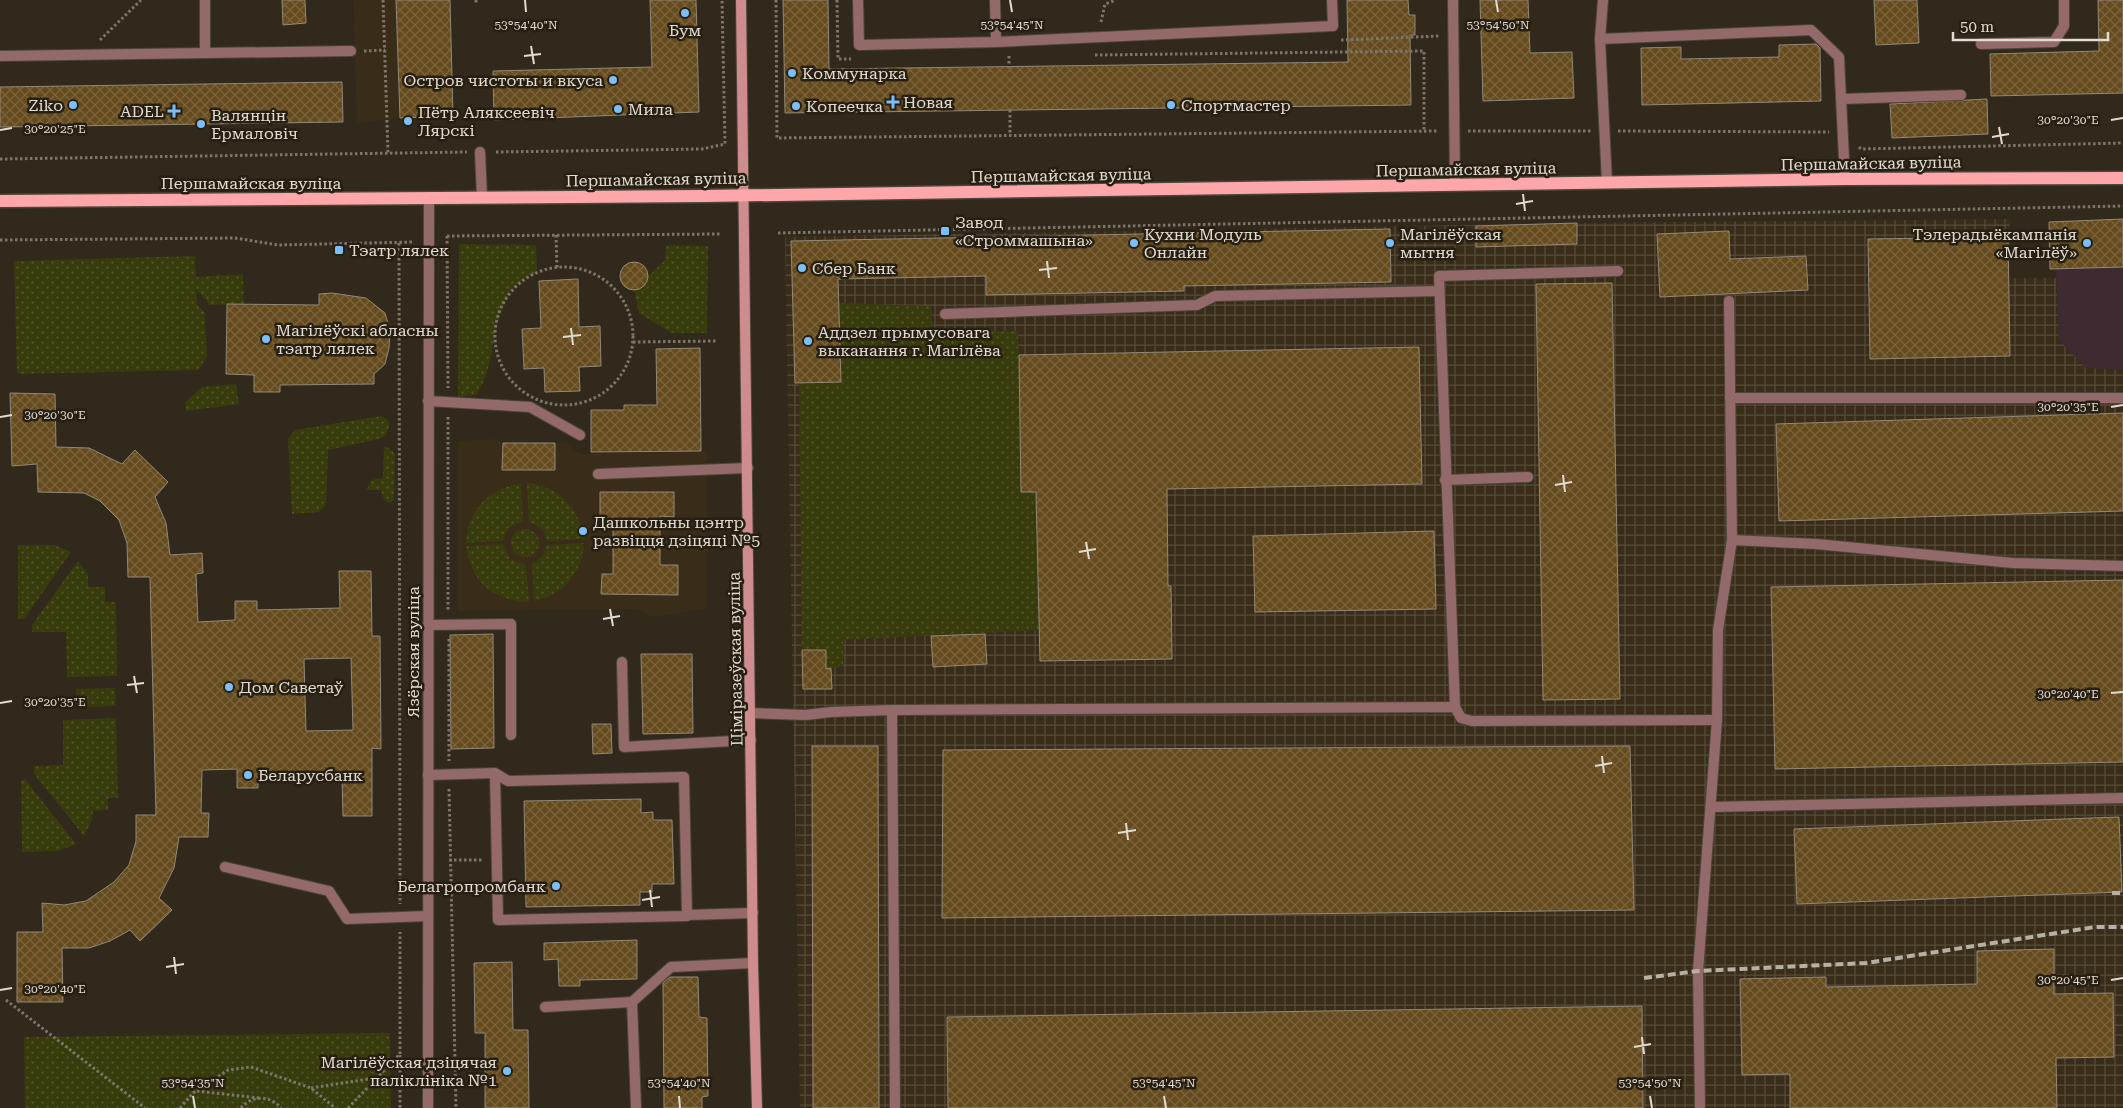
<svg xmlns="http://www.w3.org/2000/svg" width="2123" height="1108" viewBox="0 0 2123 1108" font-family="'Roboto Serif',serif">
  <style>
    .commercial { fill: #3e2b32 }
    .industrial { fill: url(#industrial-grid) }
    .built { fill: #392d19 }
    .green { fill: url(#green-dots) }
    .building { fill: url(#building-cross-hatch); stroke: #938878; fill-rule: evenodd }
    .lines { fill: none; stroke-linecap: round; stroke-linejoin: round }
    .lane-casing { stroke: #4d4538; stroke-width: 12 }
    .street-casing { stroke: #4d4538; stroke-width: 12 }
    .secondary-casing { stroke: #4d4538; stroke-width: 12 }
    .primary-casing { stroke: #4d4538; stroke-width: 15 }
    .path { stroke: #7d766a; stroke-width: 3; stroke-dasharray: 2.5 2.5; stroke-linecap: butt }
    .lane { stroke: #93696a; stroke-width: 10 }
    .street { stroke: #93696a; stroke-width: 10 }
    .secondary { stroke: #ce8c8f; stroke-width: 10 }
    .primary { stroke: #fda7ab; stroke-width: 12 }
    .rail { stroke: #b7b0a6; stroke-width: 4; stroke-dasharray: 8 4; stroke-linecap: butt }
    .ticks { fill: none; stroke: #e1dbd2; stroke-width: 2 }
    .poi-dot { fill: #7bbef8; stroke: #271f12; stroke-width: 2 }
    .labels { text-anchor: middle; stroke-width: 5; stroke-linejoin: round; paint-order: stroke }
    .poi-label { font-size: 16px; fill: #e1dbd2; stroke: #271f12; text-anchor: start }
    .street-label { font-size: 16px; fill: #e1dbd2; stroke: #271f12 }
    .ticks-label { font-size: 12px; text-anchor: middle; fill: #e1dbd2; stroke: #271f12; stroke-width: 5; stroke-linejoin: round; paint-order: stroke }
  </style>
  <defs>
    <pattern id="industrial-grid" width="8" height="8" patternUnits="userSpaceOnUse" patternTransform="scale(1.25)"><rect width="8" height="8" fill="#392d19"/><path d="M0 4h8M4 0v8" fill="none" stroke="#554b3a"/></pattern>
    <pattern id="green-dots" width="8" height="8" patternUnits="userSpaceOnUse" patternTransform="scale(1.25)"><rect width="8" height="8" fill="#383b0c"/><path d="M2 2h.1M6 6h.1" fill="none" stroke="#54572e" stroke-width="1.8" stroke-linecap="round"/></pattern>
    <pattern id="building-cross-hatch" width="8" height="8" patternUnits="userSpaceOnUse" patternTransform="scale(1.25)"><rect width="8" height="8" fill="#654b1d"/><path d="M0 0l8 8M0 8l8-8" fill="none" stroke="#7b643d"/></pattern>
  </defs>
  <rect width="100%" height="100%" fill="#31291b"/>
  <polygon class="commercial" points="2123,219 2123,370 2086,368 2059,340 2056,269 2050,269 2049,222"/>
  <polygon class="industrial" points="2010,219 2009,278 2056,278 2059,340 2086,368 2123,370 2123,1108 800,1108 785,237 1577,223"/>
  <g class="built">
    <polygon points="353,0 450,0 453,116 400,118 357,123"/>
    <polygon points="496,439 503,443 566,443 580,454 707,451 707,609 651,617 636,609 458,611 458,441"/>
  </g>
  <g class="green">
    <path d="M459,244L536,245L537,273C482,294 504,356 476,395L458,397Z"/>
    <polygon points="666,245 708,246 707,333 671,333 639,313 634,290 665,260"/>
    <polygon points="195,256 196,277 243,274 244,304 210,305 196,289 197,304 205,313 207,356 199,370 17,374 14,261"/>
    <polygon points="839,303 931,306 933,333 1018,331 1021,492 1036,492 1040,630 843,640 843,666 826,669 826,650 802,650 799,383 841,382"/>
    <polygon points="236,384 239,404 186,411 185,402 202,387"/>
    <polygon points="381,416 387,419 390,424 386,435 379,439 328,450 326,505 319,512 292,514 288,439 295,430"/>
    <polygon points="384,447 389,448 395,454 394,500 390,503 384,500 381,490 367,490 371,480 383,478"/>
    <path d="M521,483L523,521L508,528L503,541L466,543C468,509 489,489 521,483Z"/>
    <path d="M527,483C560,486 578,508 585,539L547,541L543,530L529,521Z"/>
    <circle cx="525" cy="543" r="14"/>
    <path d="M584,543C582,573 564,595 534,601L532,564L542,557L547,545Z"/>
    <path d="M503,544L510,559L526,565L529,602C492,600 472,583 466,546Z"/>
    <polygon points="18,545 56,545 71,552 24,619 18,619"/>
    <polygon points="78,561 88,574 88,587 105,587 105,602 116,602 117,676 67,677 66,632 32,632 32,625"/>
    <polygon points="115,688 116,706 76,707 76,689"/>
    <polygon points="116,718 118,798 108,798 108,810 93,811 92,820 84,836 34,774 34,766 63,765 63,720"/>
    <polygon points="25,779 76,844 58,851 22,852 21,780"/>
    <polygon points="390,1033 391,1108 25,1108 24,1037"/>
  </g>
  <g class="building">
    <polygon points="282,0 305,0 306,23 283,25"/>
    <polygon points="396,0 450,0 453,116 400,118"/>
    <polygon points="650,0 696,0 699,112 494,120 493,71 652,67"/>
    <polygon points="783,0 828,0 829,69 1348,62 1347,0 1408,0 1409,15 1415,15 1415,35 1410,35 1411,105 785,113"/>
    <polygon points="1480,0 1528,0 1530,53 1572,52 1574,98 1483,101"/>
    <polygon points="1874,0 1917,0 1919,43 1876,45"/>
    <polygon points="2098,0 2123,0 2123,93 1991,96 1990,54 2099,51"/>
    <polygon points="1816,44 1820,48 1821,101 1642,105 1641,48 1681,47 1681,59 1779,57 1779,45"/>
    <polygon points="342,82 343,122 0,127 0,87"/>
    <polygon points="1987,99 1988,134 1892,138 1890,104"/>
    <polygon points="2123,219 2123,267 2050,269 2049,222"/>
    <polygon points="1577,223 1577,244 1476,247 1476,226"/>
    <polygon points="1390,229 1391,282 1184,286 1184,291 986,295 986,276 838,279 841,382 795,383 791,241"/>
    <polygon points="1729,231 1730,259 1806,256 1808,290 1660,297 1657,234"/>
    <polygon points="2008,237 2010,356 1870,359 1868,239"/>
    <circle cx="634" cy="276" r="14"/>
    <polygon points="578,279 579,327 600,326 601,366 579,367 580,391 545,392 544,368 524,369 522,329 541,328 539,281"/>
    <polygon points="1612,283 1620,699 1543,700 1536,284"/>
    <polygon points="332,293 366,298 385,313 390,330 389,348 385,364 374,374 374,384 280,385 280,392 254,392 254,375 226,374 227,304 319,305 319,294"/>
    <polygon points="1419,347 1422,484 1167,489 1168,586 1171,586 1172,659 1040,661 1036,492 1021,492 1019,355"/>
    <polygon points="700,348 701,451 591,452 591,410 624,410 624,405 657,405 656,349"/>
    <path d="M10,393L55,394L56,447L89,448L122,464L135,450L168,482L155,497L166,523L170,555L202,553L203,573L196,574L198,622L235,620V601H257V610L340,608L339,571H371L372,636H380L381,749L372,748V816H343L342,778L258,780V788H237V769L202,770L201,813H209L208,837H179L174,868L159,898L172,910L140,941L130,930L110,941L89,948H62L63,1002H17V932H43L42,903L64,905L86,901L114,882L129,865L136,841V815H156L150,577H128L127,543L119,520L100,501L84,493L38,492L37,464L12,466ZM351,658L353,730L306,731L304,659Z"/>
    <polygon points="2123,413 2123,511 1779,521 1776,424"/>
    <polygon points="503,443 555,443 555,470 502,470"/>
    <polygon points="600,492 674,492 674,517 660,516 660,565 678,565 678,595 601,594 602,574 613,574 613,524 600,524"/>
    <polygon points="1434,531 1436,609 1255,612 1253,536"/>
    <polygon points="2123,580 2123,762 1775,769 1771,587"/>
    <polygon points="493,634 494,748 451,749 450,635"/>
    <polygon points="985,634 987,664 933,667 931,636"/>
    <polygon points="802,650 826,650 826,669 831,668 832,689 803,689"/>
    <polygon points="641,654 692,654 693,733 643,734"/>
    <polygon points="592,724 611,724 612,753 593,754"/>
    <polygon points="812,746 878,746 879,1108 813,1108"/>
    <polygon points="1630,746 1634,910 942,918 943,750"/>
    <polygon points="641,799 641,813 653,812 653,820 672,820 674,884 652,884 652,892 640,892 640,905 526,907 524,801"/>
    <polygon points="2119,817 2122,892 1797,904 1794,829"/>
    <polygon points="637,940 637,979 580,980 580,986 559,986 558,959 544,960 544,943"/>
    <polygon points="2054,949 2054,994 2113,993 2114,1057 2056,1058 2057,1108 1790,1108 1790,1074 1742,1075 1740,979 1826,977 1826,987 1977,984 1977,951"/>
    <polygon points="512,962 513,1030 528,1030 529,1108 485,1108 485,1033 475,1033 474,963"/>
    <polygon points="670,977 698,977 699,1017 707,1018 708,1096 702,1097 702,1108 664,1108 663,983"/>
    <polygon points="1642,1006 1643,1108 948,1108 947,1017"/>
  </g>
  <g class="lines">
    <defs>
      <g id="lane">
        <polyline points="205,0 205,53"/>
        <polyline points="858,0 859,45 996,42 1333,26 1332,0"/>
        <polyline points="995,0 996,42"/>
        <polyline points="1600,39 1603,0"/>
        <polyline points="1981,44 2054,42 2064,26 2064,0"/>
        <polyline points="0,56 351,51"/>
        <polyline points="1841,99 1961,95"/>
        <polyline points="480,152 482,197"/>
        <polyline points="1607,183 1600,39 1811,30 1839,57 1845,179"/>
        <polyline points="945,314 1197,305 1215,296 1439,291"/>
        <polyline points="1730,398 2123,398"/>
        <polyline points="428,401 530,407 580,435"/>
        <polyline points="598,474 748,468"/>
        <polyline points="1445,480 1528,477"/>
        <polyline points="1732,540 1816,544 2013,563 2123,566"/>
        <polyline points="428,625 511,624 511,735"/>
        <polyline points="622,662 624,747 751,740"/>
        <polyline points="1455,707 1439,276 1618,271"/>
        <polyline points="892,710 895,1108"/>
        <polyline points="751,713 806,715 831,712 892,710 1455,707 1461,718 1472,721 1717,720"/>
        <polyline points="428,775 495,773 508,781 684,777 687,916 498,920 495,773"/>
        <polyline points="1711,807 2123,798"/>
        <polyline points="225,867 329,891 347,919 428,916"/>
        <polyline points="687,915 753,913"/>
        <polyline points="632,1002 636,1107"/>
        <polyline points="545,1007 632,1002 671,967 753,963"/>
        <polyline points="1700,1108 1698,971 1717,720 1718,630 1732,540 1729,301"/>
      </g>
      <g id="street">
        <polyline points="1453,0 1455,185"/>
        <polyline points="428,1108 429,197"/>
      </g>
      <polyline id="secondary" points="741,0 753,963 757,1108"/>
      <polyline id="primary" points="0,201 704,196 1845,179 2123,178"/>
    </defs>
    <use href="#lane" class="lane-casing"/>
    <use href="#street" class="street-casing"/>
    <use href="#secondary" class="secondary-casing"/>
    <use href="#primary" class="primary-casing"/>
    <g class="path">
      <polyline points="383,0 388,153"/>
      <polyline points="476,0 476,3"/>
      <polyline points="776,0 777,138 1439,131"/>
      <polyline points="837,0 838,59 851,59"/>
      <polyline points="1101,22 1105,4 1116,0"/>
      <polyline points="100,40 141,0"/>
      <polyline points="1341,40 1439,36"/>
      <polyline points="364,51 385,50"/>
      <polyline points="1095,55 1424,51 1424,131"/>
      <polyline points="1009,56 1009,68"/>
      <polyline points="1010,110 1010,135"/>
      <polyline points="1468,131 1591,131"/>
      <polyline points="1618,131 1829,132"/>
      <polyline points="1859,147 1861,149 2123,143"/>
      <polyline points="496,152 702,149 725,144 722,0"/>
      <polyline points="0,159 467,152"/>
      <polyline points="778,233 2123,206"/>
      <polyline points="556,235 557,268"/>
      <polyline points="447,236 448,388"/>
      <polyline points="447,236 720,234"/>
      <polyline points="0,240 235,238 278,245 414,242"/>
      <polyline points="399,243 400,904"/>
      <circle cx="564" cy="336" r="69"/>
      <polyline points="633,342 718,341"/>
      <polyline points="448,417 448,611"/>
      <polyline points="449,639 449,761"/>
      <polyline points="449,789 456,1108"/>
      <polyline points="449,860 484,860"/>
      <polyline points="6,1000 145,1108"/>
      <polyline points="400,1055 400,1108"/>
      <polyline points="311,1088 375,1078"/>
      <polyline points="197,1091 259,1098"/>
      <polyline points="180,1108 193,1093 228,1070 251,1067 311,1088 335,1108"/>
      <path d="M241,1108C252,1095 270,1095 281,1108"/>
      <polyline points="348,1108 400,1054 400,932"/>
    </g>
    <use href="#lane" class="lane"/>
    <use href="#street" class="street"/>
    <use href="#secondary" class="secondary"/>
    <use href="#primary" class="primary"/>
    <g class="rail">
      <polyline points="2112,893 2123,893"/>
      <polyline points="1644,978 1698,971 1866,963 2095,927 2123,927"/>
    </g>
  </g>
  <path class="ticks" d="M525,0L526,12M1010,0L1012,12M1496,0L1498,12M531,46L534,64M524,56L541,54M2111,120L2123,118M1999,127L2002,144M0,130L12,128M1992,137L2009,134M1523,194L1525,211M1516,204L1533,201M1047,261L1049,278M1039,270L1057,268M571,328L573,345M563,337L581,335M2111,407L2123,405M0,417L12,415M1563,475L1565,492M1555,485L1572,482M1086,542L1089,559M1079,552L1096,549M610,609L613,626M603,619L620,616M134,676L137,693M127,685L144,683M2111,693L2123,692M0,703L12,701M1602,756L1604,773M1595,766L1612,763M1126,823L1128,840M1118,833L1136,830M650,890L652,907M642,900L660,897M174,957L176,974M166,967L184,964M2111,980L2123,978M0,990L12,988M1642,1037L1644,1054M1634,1047L1651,1044M193,1096L195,1108M679,1096L680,1108M1164,1096L1166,1108M1650,1096L1652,1108"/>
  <g class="poi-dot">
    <circle cx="685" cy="13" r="5"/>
    <circle cx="792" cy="73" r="5"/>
    <circle cx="613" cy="80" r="5"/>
    <path d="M890.5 94.5h5v5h5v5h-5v5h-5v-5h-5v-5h5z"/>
    <circle cx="73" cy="105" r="5"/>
    <circle cx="1171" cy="105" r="5"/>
    <circle cx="796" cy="106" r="5"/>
    <circle cx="618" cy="109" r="5"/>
    <path d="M171.5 103.5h5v5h5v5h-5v5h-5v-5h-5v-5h5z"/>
    <circle cx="408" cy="121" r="5"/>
    <circle cx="201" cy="124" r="5"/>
    <rect x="940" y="226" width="10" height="10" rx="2.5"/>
    <circle cx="1134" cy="243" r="5"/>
    <circle cx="1390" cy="243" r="5"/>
    <circle cx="2087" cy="243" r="5"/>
    <rect x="334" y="245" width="10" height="10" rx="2.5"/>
    <circle cx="802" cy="268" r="5"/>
    <circle cx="266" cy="339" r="5"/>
    <circle cx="808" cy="341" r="5"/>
    <circle cx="583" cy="531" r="5"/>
    <circle cx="229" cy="687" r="5"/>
    <circle cx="248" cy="775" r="5"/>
    <circle cx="556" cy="886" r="5"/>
    <circle cx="507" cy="1071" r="5"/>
  </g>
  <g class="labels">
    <g class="poi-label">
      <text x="685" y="36" text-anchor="middle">Бум</text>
      <text x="802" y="79">Коммунарка</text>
      <text x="603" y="86" text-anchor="end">Остров чистоты и вкуса</text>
      <text x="903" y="108">Новая</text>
      <text x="63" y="111" text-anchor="end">Ziko</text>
      <text x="1181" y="111">Спортмастер</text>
      <text x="806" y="112">Копеечка</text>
      <text x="628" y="115">Мила</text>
      <text x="164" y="117" text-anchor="end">ADEL</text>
      <text x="418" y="118">Пётр Аляксеевіч<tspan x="418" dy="18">Лярскі</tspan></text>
      <text x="211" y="121">Валянцін<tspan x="211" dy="18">Ермаловіч</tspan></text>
      <text x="955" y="228">Завод<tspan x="955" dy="18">«Строммашына»</tspan></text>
      <text x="1144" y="240">Кухни Модуль<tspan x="1144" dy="18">Онлайн</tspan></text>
      <text x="1400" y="240">Магілёўская<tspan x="1400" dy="18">мытня</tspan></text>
      <text x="2077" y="240" text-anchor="end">Тэлерадыёкампанія<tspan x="2077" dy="18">«Магілёў»</tspan></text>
      <text x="349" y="256">Тэатр лялек</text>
      <text x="812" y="274">Сбер Банк</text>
      <text x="276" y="336">Магілёўскі абласны<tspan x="276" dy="18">тэатр лялек</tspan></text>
      <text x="818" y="338">Аддзел прымусовага<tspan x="818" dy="18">выканання г. Магілёва</tspan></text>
      <text x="593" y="528">Дашкольны цэнтр<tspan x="593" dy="18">развіцця дзіцяці №5</tspan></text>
      <text x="239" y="693">Дом Саветаў</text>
      <text x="258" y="781">Беларусбанк</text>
      <text x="546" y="892" text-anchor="end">Белагропромбанк</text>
      <text x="497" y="1068" text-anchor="end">Магілёўская дзіцячая<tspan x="497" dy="18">паліклініка №1</tspan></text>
    </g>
    <g class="street-label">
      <text transform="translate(1871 163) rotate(-1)" y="6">Першамайская вуліца</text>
      <text transform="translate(1466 169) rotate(-1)" y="6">Першамайская вуліца</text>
      <text transform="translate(1061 175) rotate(-1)" y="6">Першамайская вуліца</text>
      <text transform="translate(656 179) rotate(-1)" y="6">Першамайская вуліца</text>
      <text x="251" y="189">Першамайская вуліца</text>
      <text transform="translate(413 652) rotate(-90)" y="6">Язёрская вуліца</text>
      <text transform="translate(735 659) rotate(-91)" y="6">Ціміразеўская вуліца</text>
    </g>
  </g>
  <g class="ticks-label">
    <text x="526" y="29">53°54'40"N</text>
    <text x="1012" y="29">53°54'45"N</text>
    <text x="1498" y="29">53°54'50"N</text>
    <text x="2068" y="124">30°20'30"E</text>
    <text x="55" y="133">30°20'25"E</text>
    <text x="2068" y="411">30°20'35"E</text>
    <text x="55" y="419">30°20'30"E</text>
    <text x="2068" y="698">30°20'40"E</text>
    <text x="55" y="706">30°20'35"E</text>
    <text x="2068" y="984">30°20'45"E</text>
    <text x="55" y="993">30°20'40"E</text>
    <text x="193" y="1087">53°54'35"N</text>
    <text x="679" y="1087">53°54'40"N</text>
    <text x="1164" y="1087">53°54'45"N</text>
    <text x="1650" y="1087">53°54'50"N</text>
  </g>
  <path d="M1953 32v8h155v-8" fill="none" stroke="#e1dbd2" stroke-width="2.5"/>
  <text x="1960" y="32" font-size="15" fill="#e1dbd2" stroke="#271f12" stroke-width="4" paint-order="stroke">50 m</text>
</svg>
